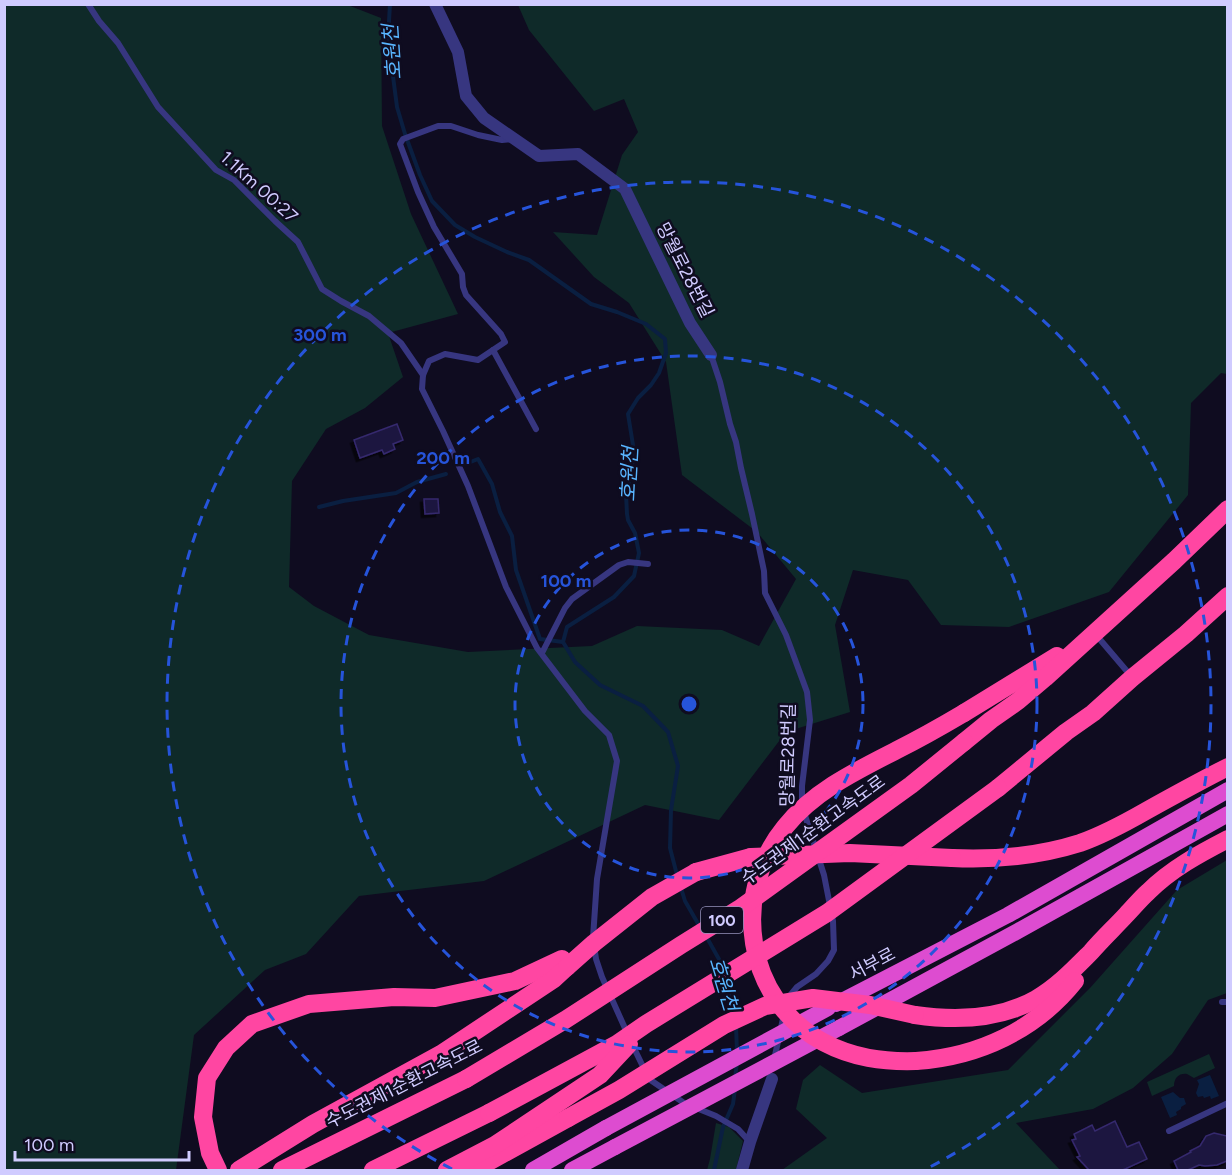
<svg xmlns="http://www.w3.org/2000/svg" width="1232" height="1175" viewBox="0 0 1232 1175" font-family="Figtree,'Noto Sans KR',sans-serif">
  <style>
    .green { fill: #0f2a29 }
    .water { fill: #0a1f41 }
    .lines { fill: none; stroke-linecap: round; stroke-linejoin: round }
    .stream { stroke: #0a1f41; stroke-width: 4 }
    .building { fill: #1f1841; stroke: #35296e; stroke-width: 1.5; filter: url(#shadow) }
    .service { stroke: #373680; stroke-width: 6 }
    .minor { stroke: #373680; stroke-width: 12 }
    .trunk { stroke: #dd4cd0; stroke-width: 16 }
    .motorway { stroke: #ff46a2; stroke-width: 18 }
    .trunk-bridge { stroke: #dd4cd0; stroke-width: 16 }
    .motorway-bridge { stroke: #ff46a2; stroke-width: 18 }
    .ring { fill: none; stroke: #2654da; stroke-width: 3; stroke-dasharray: 10 8 }
    .labels { text-anchor: middle; stroke-width: 5; stroke-linejoin: round; paint-order: stroke }
    .shield { fill: #0f0c20; stroke: #9692bc; stroke-width: 1.5 }
    .shield-label { font-size: 16px; font-weight: bold; fill: #d0cbff }
    .street-label { font-size: 18px; fill: #d0cbff; stroke: #0f0c20 }
    .water-label { font-size: 20px; font-style: italic; fill: #59b5ff; stroke: #0f0c20 }
    .centre { fill: #2654da; stroke: #0f0c20; stroke-width: 3 }
    .ring-label { font-size: 18px; text-anchor: middle; font-weight: bold; fill: #2654da; stroke: #0f0c20; stroke-width: 5; stroke-linejoin: round; paint-order: stroke }
  </style>
  <defs>
    <filter id="shadow"><feDropShadow dx="-3.5" dy="3.5" stdDeviation="0" flood-color="#0009"/></filter>
  </defs>
  <rect width="100%" height="100%" fill="#0f0c20"/>
  <g class="green">
    <polygon points="345,4 381,18 382,126 411,214 458,314 388,333 403,377 365,408 326,429 292,481 289,587 314,606 369,635 468,652 592,646 637,626 722,630 759,646 796,579 757,532 682,475 666,362 629,303 594,277 553,232 597,235 622,155 638,132 624,99 594,111 529,30 518,5 1227,5 1227,374 1221,373 1191,403 1188,495 1109,592 1009,627 941,625 908,580 853,570 835,625 850,712 786,732 719,820 645,805 484,881 359,896 306,954 265,970 194,1035 176,1170 5,1170 5,5"/>
    <polygon points="1227,860 1227,993 1208,1000 1172,1054 1133,1088 1093,1109 1016,1123 1060,1170 782,1170 827,1138 796,1109 803,1080 820,1065 862,1093 1008,1070 1090,988 1177,890"/>
    <path d="M1209,1054L1215,1068L1194,1078L1187,1074C1179,1073 1174,1078 1174,1086L1152,1096L1147,1082Z"/>
    <polygon points="716,1123 729,1127 743,1141 736,1170 707,1170 710,1159"/>
  </g>
  <g class="water">
    <polygon points="1210,1075 1219,1096 1211,1099 1210,1096 1204,1098 1203,1096 1198,1097 1196,1093 1199,1084 1197,1080"/>
    <polygon points="1173,1092 1180,1098 1184,1098 1186,1104 1181,1107 1181,1109 1176,1112 1177,1115 1170,1118 1161,1097"/>
  </g>
  <g class="lines">
    <g class="stream">
      <polyline points="390,4 388,38 397,107 405,134 420,175 432,201 455,225 475,237 507,252 529,260 591,304 617,312 646,324 665,339 666,353 659,373 651,385 638,398 628,414 633,445 632,469 626,494 627,514 628,520 635,533 639,553 634,576 614,597 567,627 563,642 575,662 600,685 643,706 668,732 678,766 671,810 670,848 677,875"/>
      <polyline points="468,463 478,459 492,484 500,512 512,536 516,570 540,639 563,642"/>
      <polyline points="319,507 343,501 396,493 417,482 446,474"/>
      <polyline points="680,885 685,901 700,927"/>
      <polyline points="706,936 720,961 723,969"/>
      <polyline points="726,982 734,1016"/>
      <polyline points="736,1026 737,1052"/>
      <polyline points="735,1078 737,1062"/>
      <polyline points="714,1170 723,1127 733,1104 735,1089"/>
    </g>
  </g>
  <g class="building">
    <polygon points="397,424 403,440 393,444 395,449 384,454 382,450 360,458 354,440"/>
    <polygon points="424,499 438,499 439,513 425,514"/>
    <polygon points="1115,1121 1127,1147 1139,1142 1147,1159 1123,1170 1089,1170 1077,1157 1080,1156 1072,1140 1076,1139 1074,1134 1092,1125 1095,1131"/>
    <polygon points="1214,1133 1227,1136 1227,1161 1217,1165 1205,1166 1199,1165 1188,1170 1178,1170 1174,1161 1191,1152 1190,1151 1200,1146 1206,1136"/>
  </g>
  <g class="lines">
    <g class="service">
      <polyline points="88,4 99,21 118,43 158,107 216,170 234,180 275,221 298,242 322,289 341,301 369,316 401,343 423,375"/>
      <polyline points="512,139 502,140 478,135 451,126 438,126 403,139 400,144 418,192 434,227 462,274 463,287 466,295 501,334 505,342 478,360 445,354 429,361 423,375 422,389 443,431 468,486 506,587 537,648 585,711 609,735 617,761 597,879 593,938 596,959 602,977 628,1035"/>
      <polyline points="493,350 536,429"/>
      <polyline points="711,355 720,382 730,424 736,442 741,468 752,514 764,571 765,593 786,635 807,692 810,720 802,786 802,806 824,875 833,921 834,950 828,961 816,974 797,987 788,998"/>
      <polyline points="1097,636 1131,676"/>
      <polyline points="542,653 565,608 572,599 619,565 628,562 648,564"/>
      <polyline points="1222,1002 1228,1002"/>
      <polyline points="632,1044 649,1079 684,1103 716,1116 738,1129 749,1141"/>
      <polyline points="774,1060 784,1014"/>
      <polyline points="1169,1131 1228,1103"/>
    </g>
    <g class="minor">
      <polyline points="435,4 458,52 466,96 484,118 539,156 578,154 625,189 690,323 711,355"/>
      <polyline points="742,1170 750,1142 772,1079"/>
    </g>
    <g class="trunk">
      <polyline points="836,1004 1008,915 1228,790"/>
      <polyline points="839,1028 1018,931 1228,814"/>
      <polyline points="533,1170 606,1128"/>
      <polyline points="572,1170 615,1147"/>
    </g>
    <g class="motorway">
      <polyline points="964,713 1057,656"/>
      <polyline points="964,742 991,720 1018,701 1045,678 1174,561 1228,509"/>
      <polyline points="998,788 1066,732 1093,713 1132,678 1186,634 1228,596"/>
      <path d="M952,858C995,860 1039,856 1080,843C1103,835 1125,823 1146,811C1173,796 1200,781 1228,767"/>
      <polyline points="696,872 751,857"/>
      <path d="M915,1015C956,1021 999,1020 1036,999C1057,987 1074,969 1091,952C1102,939 1114,928 1126,915C1133,908 1140,899 1148,892C1171,869 1199,854 1228,839"/>
      <path d="M916,1061C978,1057 1036,1030 1075,981"/>
      <polyline points="218,1170 210,1153 203,1117 207,1078 226,1048 252,1024 309,1004 394,997 435,998 515,981 562,959"/>
      <polyline points="239,1170 313,1124 441,1054 554,979 567,967"/>
      <polyline points="282,1170 466,1079"/>
      <polyline points="373,1170 489,1113"/>
      <polyline points="474,1170 568,1118"/>
    </g>
    <g class="trunk-bridge">
      <polyline points="606,1128 828,1008"/>
      <polyline points="615,1147 839,1028"/>
    </g>
    <g class="motorway-bridge">
      <polyline points="751,857 850,853 952,858"/>
      <polyline points="567,967 594,943 652,897 696,872"/>
      <path d="M916,1061C883,1062 853,1058 823,1042C745,1000 730,894 785,827C814,791 856,771 897,750C919,739 942,726 964,713"/>
      <polyline points="466,1079 565,1020 681,945 739,909 911,785 964,742"/>
      <polyline points="489,1113 617,1044 646,1024 827,913 998,788"/>
      <polyline points="568,1118 619,1090 724,1025 765,1006 813,998 870,1005 915,1015"/>
      <polyline points="447,1170 495,1145 600,1075 629,1044"/>
    </g>
  </g>
  <g class="ring">
    <circle cx="689" cy="704" r="174"/>
    <circle cx="689" cy="704" r="348"/>
    <path d="M452 1169A522 522 0 1 1 926 1169"/>
  </g>
  <g class="labels">
    <rect class="shield" x="701" y="907" width="42" height="26" rx="4.5"/>
    <g class="shield-label">
      <text x="722" y="926">100</text>
    </g>
    <g class="street-label">
      <text transform="translate(259 187) rotate(42)" y="6">1.1Km 00:27</text>
      <text transform="translate(685 270) rotate(63)" y="6">망월로28번길</text>
      <text transform="translate(788 755) rotate(-89)" y="6">망월로28번길</text>
      <text transform="translate(813 830) rotate(-36)" y="6">수도권제1순환고속도로</text>
      <text transform="translate(872 964) rotate(-28)" y="6">서부로</text>
      <text transform="translate(404 1084) rotate(-27)" y="6">수도권제1순환고속도로</text>
    </g>
    <g class="water-label">
      <text transform="translate(392 52) rotate(-94)" y="7">호원천</text>
      <text transform="translate(629 474) rotate(-87)" y="7">호원천</text>
      <text transform="translate(724 984) rotate(73)" y="7">호원천</text>
    </g>
  </g>
  <circle cx="689" cy="704" r="9" class="centre"/>
  <g class="ring-label">
    <text x="320" y="341">300 m</text>
    <text x="443" y="464">200 m</text>
    <text x="566" y="587">100 m</text>
  </g>
  <rect width="1232" height="1175" fill="none" stroke="#d0cbff" stroke-width="12"/>
  <path d="M15 1151v9h174v-9" fill="none" stroke="#d0cbff" stroke-width="3"/>
  <text x="24" y="1151" font-size="18" fill="#d0cbff" stroke="#0f0c20" stroke-width="4.5" paint-order="stroke">100 m</text>
</svg>
